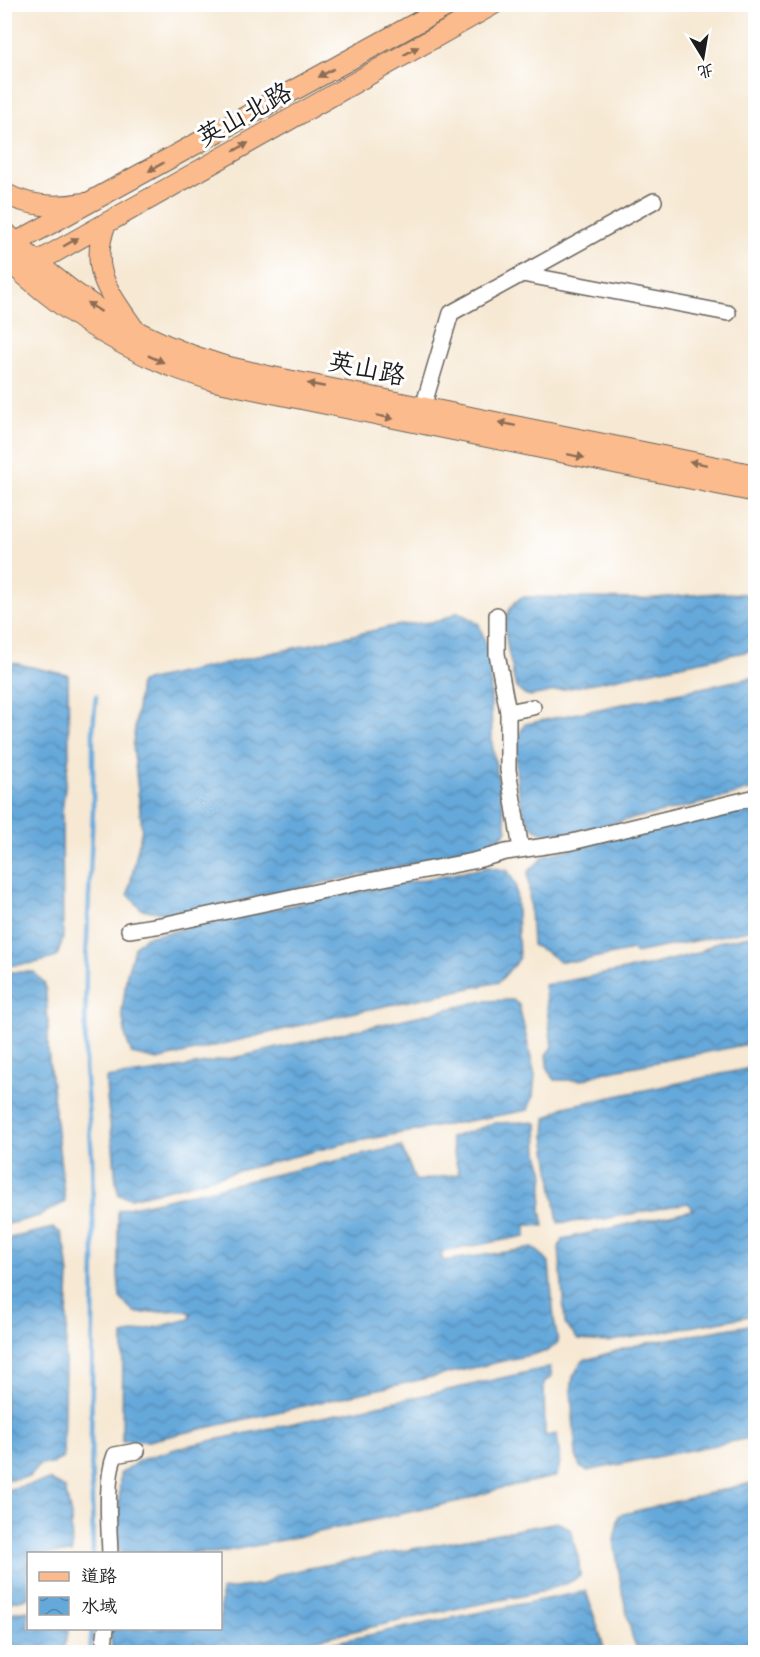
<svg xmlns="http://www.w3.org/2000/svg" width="760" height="1657" viewBox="0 0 760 1657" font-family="Itim,'LXGW WenKai TC',sans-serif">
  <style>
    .water { fill: url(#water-waves); stroke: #40627b; stroke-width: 1.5 }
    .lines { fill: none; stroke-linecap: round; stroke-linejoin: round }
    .stream { stroke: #65a8da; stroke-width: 4.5 }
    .minor-casing { stroke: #68635c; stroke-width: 18 }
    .major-casing { stroke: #68635c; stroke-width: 22 }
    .minor { stroke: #fff; stroke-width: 15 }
    .major { stroke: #fbbb8c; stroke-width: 20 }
    .oneway { fill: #8c6c54 }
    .labels { text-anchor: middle; stroke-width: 6; stroke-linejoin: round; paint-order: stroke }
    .street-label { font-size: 26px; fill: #1c1c1c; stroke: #fff }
  </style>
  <defs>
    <pattern id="water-waves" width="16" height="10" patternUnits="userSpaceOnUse" patternTransform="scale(1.5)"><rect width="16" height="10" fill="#65a8da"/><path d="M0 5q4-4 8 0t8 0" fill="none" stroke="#5288b0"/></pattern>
  </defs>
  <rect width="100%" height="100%" fill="#fff"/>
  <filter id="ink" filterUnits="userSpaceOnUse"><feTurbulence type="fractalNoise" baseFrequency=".0167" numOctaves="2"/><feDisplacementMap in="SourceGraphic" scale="12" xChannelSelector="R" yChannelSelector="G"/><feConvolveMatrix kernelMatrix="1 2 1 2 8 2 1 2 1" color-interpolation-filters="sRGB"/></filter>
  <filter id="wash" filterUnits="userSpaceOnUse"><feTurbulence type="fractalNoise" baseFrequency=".008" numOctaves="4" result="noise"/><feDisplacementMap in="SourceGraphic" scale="24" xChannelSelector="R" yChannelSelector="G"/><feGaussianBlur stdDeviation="1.35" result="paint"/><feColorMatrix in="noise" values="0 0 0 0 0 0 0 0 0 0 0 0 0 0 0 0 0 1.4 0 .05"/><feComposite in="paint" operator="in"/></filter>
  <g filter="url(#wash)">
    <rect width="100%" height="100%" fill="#f6e8d3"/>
    <g class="water">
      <path d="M716,593L755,594V650L531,696C528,695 524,695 522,693C514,688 513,675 512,667C506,642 497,613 522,597L643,599Z"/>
      <polygon points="458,612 479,624 490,656 492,743 507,830 492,847 174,915 141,909 128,894 142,829 133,745 140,682 394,626 439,621"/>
      <polygon points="5,661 68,675 69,755 62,812 63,938 57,957 35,963 5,966"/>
      <path d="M755,677V789L695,805L563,834C553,833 540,834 532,826C515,808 510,743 525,724Z"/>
      <polygon points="755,804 755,929 635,953 633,950 579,961 559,961 545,951 532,945 528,872 546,855"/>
      <polygon points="489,867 508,871 516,886 519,959 499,982 347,1014 157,1060 132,1054 126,1038 122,1012 127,973 135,946 146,937 320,899"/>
      <polygon points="755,935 755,1043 605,1072 582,1080 555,1080 548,1071 546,1055 552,1047 544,985 646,966 698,953 717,942"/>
      <polygon points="5,972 34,972 45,984 46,995 48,1021 48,1050 65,1202 39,1216 5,1225"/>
      <path d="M513,1000L519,1005L535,1076L533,1096L528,1110L342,1144L173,1188L131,1198L119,1195C115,1183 115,1171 114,1158C112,1131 106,1105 106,1078L167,1070L243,1056L483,1001Z"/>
      <polygon points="755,1067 755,1315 607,1342 578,1340 565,1324 559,1247 563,1239 692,1210 688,1203 604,1219 558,1223 545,1136 546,1118 564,1107"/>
      <path d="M529,1122L537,1123L538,1153L544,1173L541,1210L544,1226L526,1225V1236L441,1252L443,1261L533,1248L541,1254L549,1263L554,1318L558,1342L548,1351L148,1441H122L123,1335L190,1319L191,1313C175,1307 153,1314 135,1313L120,1298L118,1274V1210L401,1146L416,1181L459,1174L450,1138L495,1123Z"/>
      <polygon points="53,1228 61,1233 66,1250 69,1275 65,1361 63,1458 52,1464 40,1464 29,1477 5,1480 5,1239"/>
      <polygon points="755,1324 755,1437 587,1471 580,1467 576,1455 571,1390 573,1377 582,1361 633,1346 663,1340"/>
      <polygon points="550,1367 552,1377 544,1382 545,1436 557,1434 560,1461 557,1476 498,1489 464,1500 269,1543 216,1553 120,1553 118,1547 120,1474 140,1460 182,1447 471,1385"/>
      <polygon points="49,1480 65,1488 71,1516 72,1553 28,1554 28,1598 5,1603 5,1490"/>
      <polygon points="755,1482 755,1652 638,1652 632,1636 622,1591 614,1540 619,1515"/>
      <polygon points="558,1522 570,1529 579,1561 580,1576 568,1583 527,1595 443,1611 261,1652 112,1652 111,1633 113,1628 220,1628 221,1590 264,1584 277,1575 309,1568"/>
      <polygon points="586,1591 600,1634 605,1652 291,1652 387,1631"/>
      <polygon points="28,1610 28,1628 69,1629 63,1652 5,1652 5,1614"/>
    </g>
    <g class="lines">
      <g class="stream">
        <polyline points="93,1554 91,1439 94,1257 92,1157 85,1068 86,961 93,810 93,729 96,696"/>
        <polyline points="90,1652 92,1628"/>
      </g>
    </g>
  </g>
  <g filter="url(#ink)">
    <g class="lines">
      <defs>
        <g id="minor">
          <polyline points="522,274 654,201"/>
          <polyline points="423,407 451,313 522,274 728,313"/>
          <polyline points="497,615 497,654 508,712 508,770 521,849"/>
          <polyline points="508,712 533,707"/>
          <polyline points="129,930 162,925 358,883 473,861 506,852 572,842 756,797"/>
          <path d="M110,1554C109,1526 105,1480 115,1455L137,1451"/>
          <polyline points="103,1652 106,1628"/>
        </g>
        <g id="major">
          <path d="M4,193C29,207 56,208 83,203"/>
          <path d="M106,223C89,267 107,290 132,326"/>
          <path d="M4,231C64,293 135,339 218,364C232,368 248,371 263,375L756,475"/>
          <polyline points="6,248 451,4"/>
          <path d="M4,256C52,303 108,341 170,366C184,371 199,376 214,381L756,492"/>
          <polyline points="25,269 494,4"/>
        </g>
      </defs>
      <use href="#minor" class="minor-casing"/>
      <use href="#major" class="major-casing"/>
      <use href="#minor" class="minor"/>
      <use href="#major" class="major"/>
    </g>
    <defs><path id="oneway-solid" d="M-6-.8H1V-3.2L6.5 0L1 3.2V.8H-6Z" transform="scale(1.5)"/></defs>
    <g class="oneway">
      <use href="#oneway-solid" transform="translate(411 51) rotate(-29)"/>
      <use href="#oneway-solid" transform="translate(326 73) rotate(151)"/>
      <use href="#oneway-solid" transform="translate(241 147) rotate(-29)"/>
      <use href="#oneway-solid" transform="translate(156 167) rotate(151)"/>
      <use href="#oneway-solid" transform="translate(71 242) rotate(-30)"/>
      <use href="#oneway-solid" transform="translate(94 307) rotate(-147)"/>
      <use href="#oneway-solid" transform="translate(156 359) rotate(24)"/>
      <use href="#oneway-solid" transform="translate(316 385) rotate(-169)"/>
      <use href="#oneway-solid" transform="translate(385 417) rotate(12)"/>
      <use href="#oneway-solid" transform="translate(507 424) rotate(-168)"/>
      <use href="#oneway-solid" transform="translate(576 456) rotate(12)"/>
      <use href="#oneway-solid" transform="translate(698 463) rotate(-168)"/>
    </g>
  </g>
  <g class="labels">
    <g class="street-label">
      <text transform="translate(244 114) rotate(-29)" y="9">英山北路</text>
      <text transform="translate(367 368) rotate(12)" y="9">英山路</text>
    </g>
  </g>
  <rect width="760" height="1657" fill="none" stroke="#fff" stroke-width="24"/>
  <rect x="27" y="1552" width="195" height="78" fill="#ffffff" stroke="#a4a4a4" stroke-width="1.5"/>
  <rect x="39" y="1572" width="30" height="9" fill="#fbbb8c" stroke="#a4a4a4" stroke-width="1.5"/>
  <text x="81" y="1582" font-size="18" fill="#1c1c1c">道路</text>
  <rect x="39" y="1597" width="30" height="18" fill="url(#water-waves)" stroke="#a4a4a4" stroke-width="1.5"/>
  <text x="81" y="1612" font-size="18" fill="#1c1c1c">水域</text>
  <g transform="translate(703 57) rotate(169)" stroke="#ffffff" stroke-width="4.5" paint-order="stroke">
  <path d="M0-4.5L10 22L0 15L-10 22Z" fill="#1c1c1c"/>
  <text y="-9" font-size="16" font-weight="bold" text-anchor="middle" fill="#1c1c1c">北</text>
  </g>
</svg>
